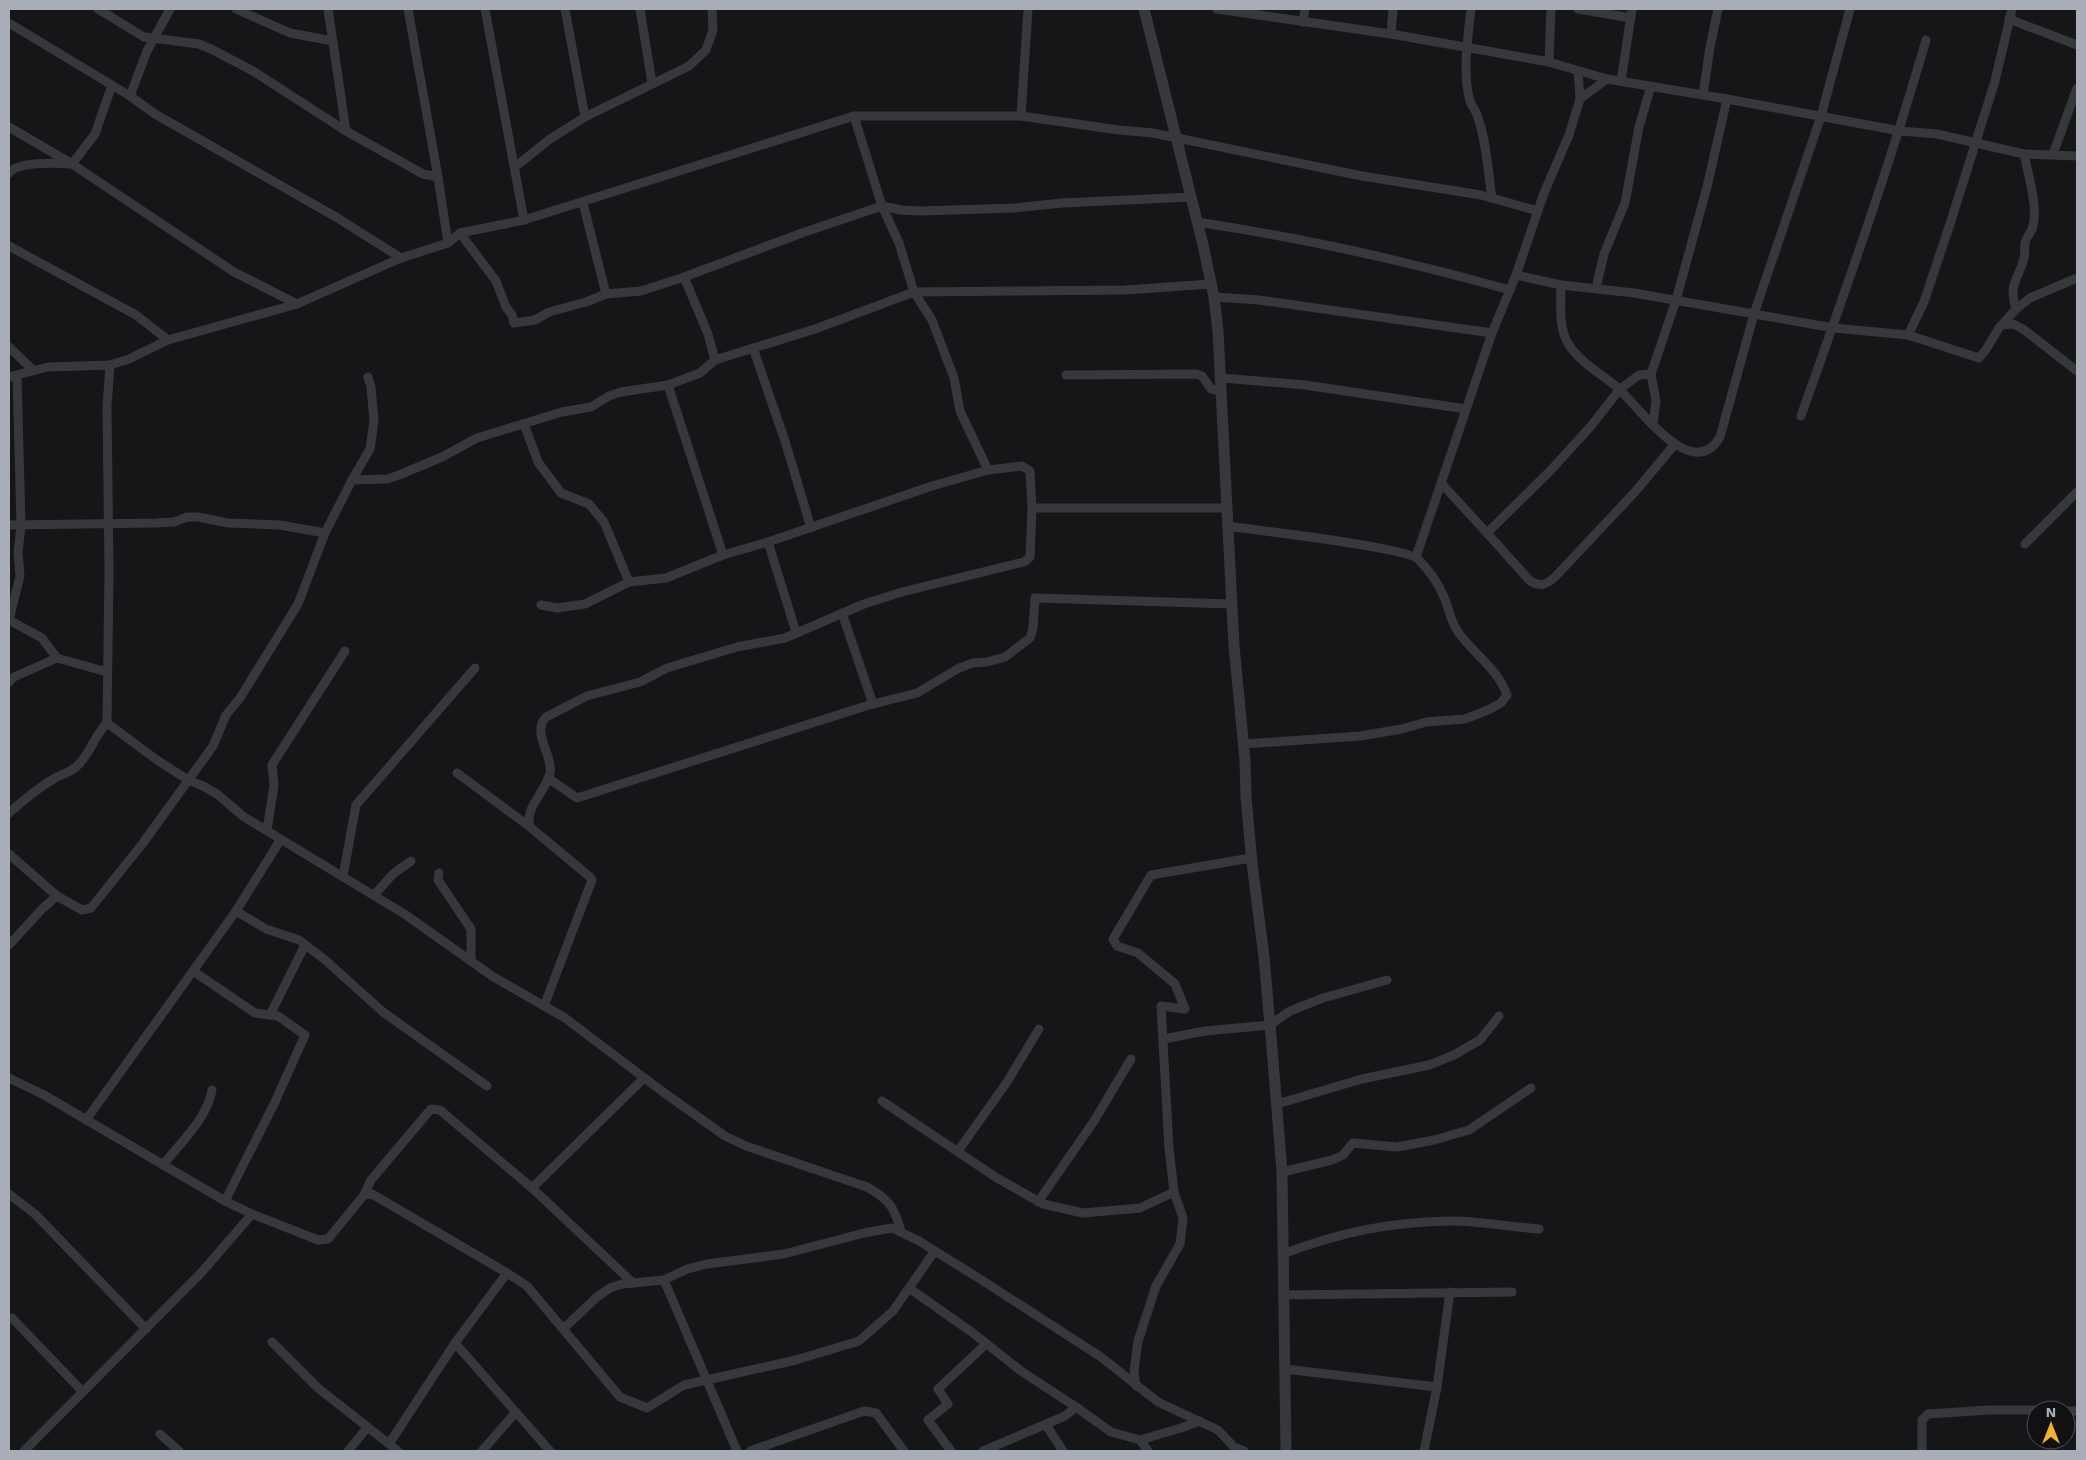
<svg xmlns="http://www.w3.org/2000/svg" width="2086" height="1460" viewBox="0 0 2086 1460" font-family="'Work Sans',sans-serif">
  <style>
    .lines { fill: none; stroke-linecap: round; stroke-linejoin: round }
    .minor { stroke: #37383d; stroke-width: 9 }
    .tertiary { stroke: #37383d; stroke-width: 11 }
  </style>
  <rect width="100%" height="100%" fill="#161618"/>
  <g class="lines">
    <g class="minor">
      <polyline points="98,9 144,37 199,44 213,50 253,71 346,131 423,174 438,177"/>
      <polyline points="236,9 290,33 333,41"/>
      <polyline points="328,9 346,131"/>
      <polyline points="408,9 438,177 448,243"/>
      <polyline points="485,9 524,220"/>
      <polyline points="565,9 585,117"/>
      <polyline points="640,9 652,83"/>
      <polyline points="1217,9 1391,34 1549,62 1607,79 1727,99 1900,131 1937,134 2024,154 2077,156"/>
      <path d="M1471,9C1468,36 1462,74 1470,101C1472,107 1477,112 1478,118C1487,144 1488,172 1492,198"/>
      <polyline points="1578,9 1631,18"/>
      <polyline points="2009,19 2077,45"/>
      <polyline points="1303,22 1305,9"/>
      <polyline points="9,23 130,96 155,114 336,217 401,258"/>
      <polyline points="1391,34 1393,9"/>
      <polyline points="1549,62 1551,9"/>
      <polyline points="1621,81 1632,9"/>
      <polyline points="1703,95 1710,47 1718,9"/>
      <polyline points="130,96 147,51 170,9"/>
      <polyline points="1580,99 1607,79"/>
      <polyline points="854,116 882,206 899,243 914,292 932,320 954,378 960,411 988,470"/>
      <polyline points="1021,116 1028,9"/>
      <polyline points="9,127 72,164 234,272 297,304"/>
      <polyline points="2053,154 2077,88"/>
      <polyline points="515,167 550,139 585,117 689,66 706,50 713,30 712,9"/>
      <path d="M9,173C18,161 57,163 72,164L95,134L112,85"/>
      <polyline points="583,203 606,294"/>
      <path d="M1197,222C1303,238 1407,261 1510,290"/>
      <polyline points="460,233 496,281 506,307 512,315 514,323 535,320 549,312 586,302 606,294 641,291 684,277 802,233 882,206 901,210 921,211 1014,208 1062,203 1191,197"/>
      <polyline points="9,246 136,315 168,340"/>
      <polyline points="1516,275 1561,285 1634,293 1834,328 1908,335 1979,358 1985,351 1999,328 2016,309 2030,298 2077,278"/>
      <polyline points="684,277 708,334 715,360"/>
      <path d="M1561,285C1561,304 1558,328 1569,345C1581,364 1604,375 1620,390C1640,409 1693,484 1720,437L1754,314L1821,116L1850,9"/>
      <polyline points="1596,288 1604,254 1625,203 1639,127 1651,86"/>
      <polyline points="1214,297 1259,300 1492,333"/>
      <path d="M2016,309C2008,282 2018,282 2024,258C2026,252 2023,246 2026,240C2028,235 2032,231 2033,226C2038,205 2028,175 2024,154"/>
      <polyline points="2002,325 2013,324 2023,329 2077,371"/>
      <polyline points="1908,335 1924,302 1950,224 1995,81 2012,9"/>
      <polyline points="9,347 33,370"/>
      <polyline points="753,348 785,441 811,528"/>
      <polyline points="1651,374 1656,401 1653,425"/>
      <polyline points="17,375 21,525 18,553 20,576 9,620 42,638 57,658"/>
      <polyline points="1066,375 1196,374 1202,376 1211,389 1222,391"/>
      <polyline points="9,377 48,367 110,365 129,359 168,340 297,304 401,258 448,243 460,233 524,220 854,116 1021,116 1119,130 1153,133 1362,176 1481,195 1538,211"/>
      <polyline points="1222,378 1305,385 1466,409"/>
      <polyline points="668,385 723,555"/>
      <path d="M1801,416C1845,292 1889,168 1926,40"/>
      <polyline points="524,424 538,462 561,493 589,504 604,522 629,582"/>
      <polyline points="352,480 387,479 399,475 442,457 477,438 562,412 591,407 609,396 621,392 668,385 700,373 715,360 815,329 914,292 1125,290 1211,284"/>
      <polyline points="1442,484 1487,533 1551,470 1591,426 1620,389 1639,375 1651,374 1676,300 1707,187 1727,99"/>
      <polyline points="1032,508 1226,508"/>
      <polyline points="9,525 156,523 174,522 187,517 198,517 228,523 280,525 325,533"/>
      <path d="M1227,526C1254,530 1406,547 1418,559C1429,570 1438,583 1444,597C1449,609 1450,620 1458,632C1473,653 1498,669 1507,695L1501,703L1488,710L1465,719L1426,722L1402,729L1360,736L1243,744"/>
      <path d="M1487,533L1530,581C1541,587 1546,585 1555,577L1634,493L1675,444"/>
      <polyline points="768,542 796,632"/>
      <polyline points="2025,544 2077,492"/>
      <polyline points="1416,557 1492,333 1516,275 1544,193 1569,135 1580,99 1578,71"/>
      <polyline points="842,613 873,704"/>
      <polyline points="9,682 14,677 57,658 107,672"/>
      <path d="M107,723L157,760L188,780L203,786L217,794L244,817L406,915L492,976L565,1018L663,1092L725,1136L746,1146L867,1187C890,1200 894,1207 901,1231"/>
      <polyline points="457,773 530,827 590,877 592,880 544,1006"/>
      <polyline points="548,778 577,798 869,705 917,693 959,668 973,663 987,662 1005,657 1030,638 1033,628 1035,598 1232,604"/>
      <path d="M9,813C23,801 36,789 52,780C59,775 69,773 76,767C90,755 94,736 107,723L109,570L107,406L110,365"/>
      <path d="M530,827C524,807 546,792 550,773C553,754 531,733 546,717L587,696L640,682L667,668L737,647L785,638L864,604L902,592L1024,562L1030,557L1032,508L1030,471L1022,466L988,470L932,486L768,542L723,555L666,578L629,582L585,604L557,608L541,605"/>
      <polyline points="267,830 274,785 272,765 345,651"/>
      <polyline points="281,839 236,911 266,929 299,940 324,959 383,1012 487,1086"/>
      <polyline points="9,854 57,896 82,910 91,908 143,843 213,746 226,715 240,698 298,604 325,533 352,480 370,449 374,421 371,387 368,377"/>
      <polyline points="439,873 438,880 471,929 471,961"/>
      <polyline points="343,876 356,805 475,668"/>
      <polyline points="374,895 393,874 411,861"/>
      <polyline points="9,945 43,908 57,896"/>
      <polyline points="193,971 255,1013 278,1016 305,1035 274,1104 225,1201"/>
      <polyline points="270,1015 305,945"/>
      <polyline points="1164,1039 1205,1031 1270,1025 1290,1011 1323,998 1387,980"/>
      <polyline points="9,1078 44,1095 225,1201 252,1214"/>
      <polyline points="882,1101 997,1178 1043,1204 1083,1213 1140,1208 1174,1192"/>
      <polyline points="1277,1104 1362,1079 1429,1065 1454,1055 1480,1040 1499,1016"/>
      <polyline points="86,1120 236,911"/>
      <polyline points="958,1151 1007,1082 1039,1029"/>
      <path d="M163,1165C181,1142 207,1119 212,1090"/>
      <polyline points="1282,1172 1332,1160 1343,1155 1353,1143 1397,1147 1434,1140 1469,1130 1531,1088"/>
      <polyline points="9,1194 35,1214 146,1329"/>
      <polyline points="364,1195 371,1180 431,1109 440,1110 532,1188"/>
      <polyline points="1038,1202 1094,1121 1131,1059"/>
      <path d="M1283,1254C1340,1232 1391,1222 1451,1221C1480,1221 1510,1227 1539,1229"/>
      <polyline points="664,1280 737,1451"/>
      <polyline points="633,1283 532,1188 644,1078"/>
      <polyline points="909,1288 973,1333 1021,1371 1076,1407"/>
      <polyline points="1284,1295 1512,1292"/>
      <polyline points="12,1318 83,1392"/>
      <polyline points="563,1329 597,1297 610,1288 622,1284 664,1280 687,1269 707,1264 784,1254 864,1233 892,1228 919,1241 980,1279 1101,1357 1158,1402 1218,1430 1234,1447 1244,1451"/>
      <polyline points="272,1342 318,1388 398,1451"/>
      <polyline points="455,1343 550,1451"/>
      <polyline points="1285,1369 1437,1387"/>
      <polyline points="1136,1386 1134,1371 1138,1341 1156,1286 1180,1244 1183,1218 1174,1192 1169,1148 1161,1006 1185,1009 1175,984 1138,953 1117,946 1113,939 1151,875 1251,858"/>
      <polyline points="2066,1411 2077,1411"/>
      <polyline points="1046,1425 1063,1451"/>
      <polyline points="160,1434 179,1451"/>
      <polyline points="1140,1440 1148,1451"/>
      <polyline points="389,1444 455,1343 507,1273"/>
      <polyline points="24,1451 201,1273 252,1214 318,1240 328,1239 364,1195 372,1194 507,1273 527,1286 620,1397 647,1408 684,1385 796,1360 859,1341 893,1311 934,1252"/>
      <polyline points="348,1451 367,1428"/>
      <polyline points="482,1451 515,1413"/>
      <polyline points="750,1451 864,1411 876,1413 904,1451"/>
      <polyline points="951,1451 928,1420 948,1404 938,1389 986,1344"/>
      <polyline points="983,1451 1065,1416 1076,1407 1111,1432 1140,1440 1181,1428 1200,1421"/>
      <polyline points="1424,1451 1437,1387 1450,1292"/>
      <polyline points="1922,1451 1922,1420 1928,1414 1990,1410 2036,1410"/>
    </g>
    <polyline class="tertiary" points="1144,9 1203,245 1214,297 1218,331 1234,646 1245,760 1246,797 1252,863 1264,957 1273,1060 1282,1172 1286,1451"/>
  </g>
  <rect width="2086" height="1460" fill="none" stroke="#a8adb8" stroke-width="20"/>
  <g transform="translate(2051 1425)"><circle r="24" fill="#111113" stroke="#4d4f55"/>
  <path d="M0-4L9 19L0 12L-9 19Z" fill="#f2b134"/>
  <text y="-8" font-size="14" font-weight="bold" text-anchor="middle" fill="#a8adb8">N</text>
  </g>
</svg>
